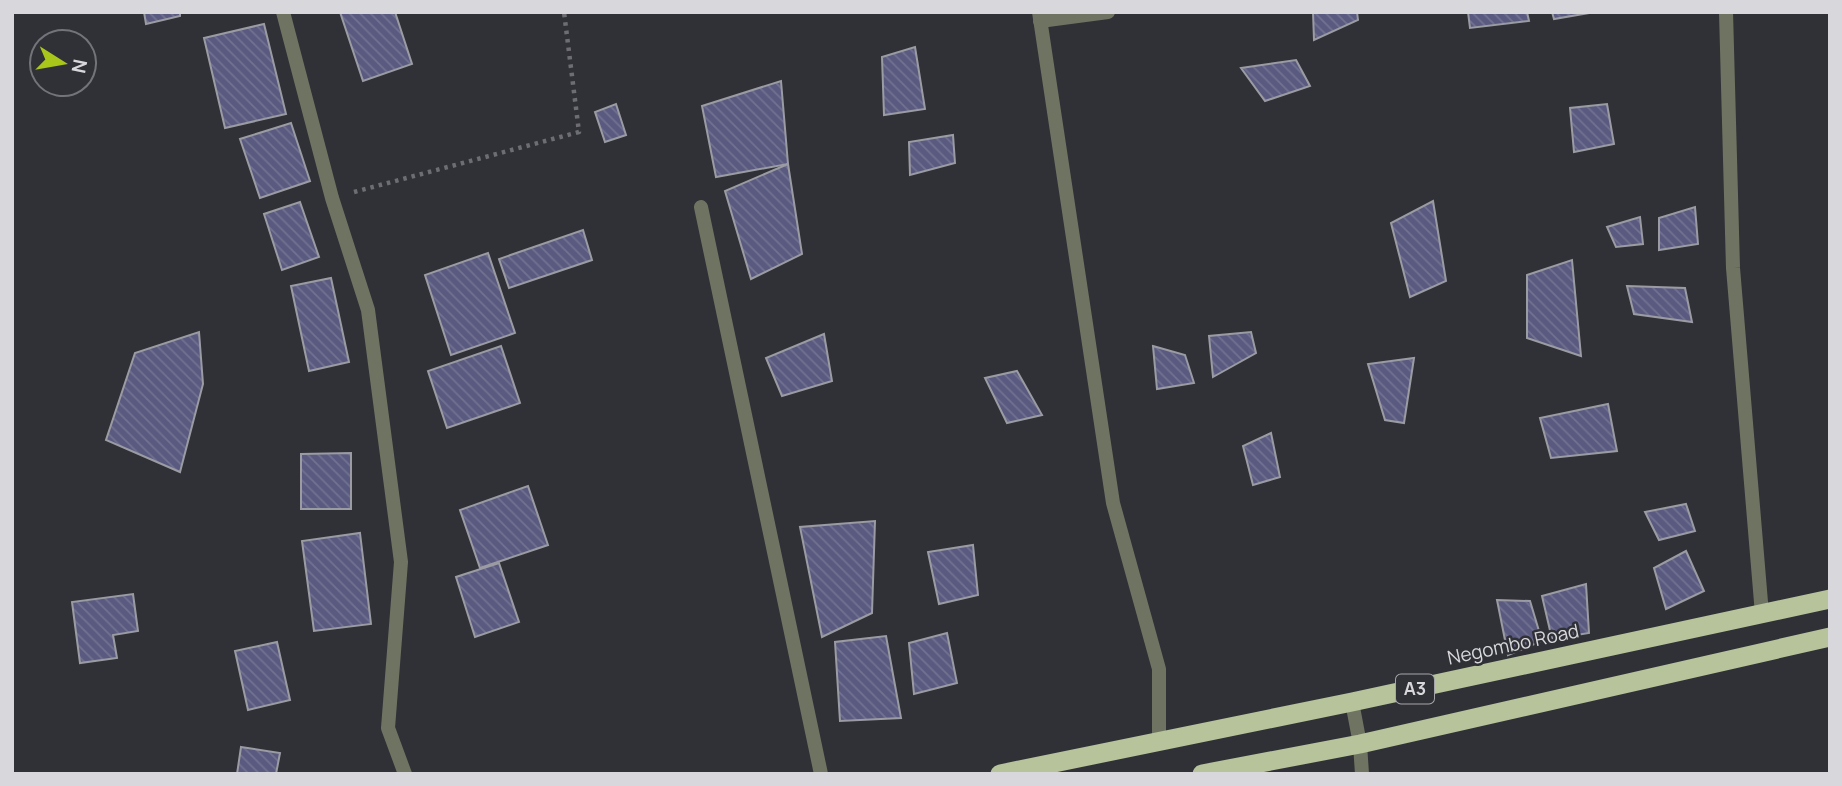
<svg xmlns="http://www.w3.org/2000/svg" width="1842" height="786" viewBox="0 0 1842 786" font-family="Manrope,sans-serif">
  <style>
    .building { fill: url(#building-back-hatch); stroke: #9b9ba3; stroke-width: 2 }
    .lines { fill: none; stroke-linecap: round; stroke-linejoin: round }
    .path { stroke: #6d6d73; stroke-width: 4.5; stroke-dasharray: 3.5 5; stroke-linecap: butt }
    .minor { stroke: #6f7462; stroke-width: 14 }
    .tertiary { stroke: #6f7462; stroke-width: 14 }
    .trunk { stroke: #b7c39a; stroke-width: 19 }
    .labels { text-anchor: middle; stroke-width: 5; stroke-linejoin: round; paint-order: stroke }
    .shield { fill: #303137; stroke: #a6a6aa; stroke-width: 2 }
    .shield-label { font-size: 18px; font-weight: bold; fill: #d8d8dc }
    .street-label { font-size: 19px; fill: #d8d8dc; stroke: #303137 }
  </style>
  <defs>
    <pattern id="building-back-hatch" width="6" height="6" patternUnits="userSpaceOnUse" patternTransform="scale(1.75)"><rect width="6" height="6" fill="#5a5a80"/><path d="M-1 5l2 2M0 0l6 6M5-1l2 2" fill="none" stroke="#717191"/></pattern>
  </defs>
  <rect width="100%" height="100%" fill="#303137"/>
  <g class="building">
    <polygon points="144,12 180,12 180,16 146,24"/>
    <polygon points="340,12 395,12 412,64 363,81"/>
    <polygon points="1313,12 1357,12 1358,20 1314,40"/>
    <polygon points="1468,12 1527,12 1529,21 1470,28"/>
    <polygon points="1552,12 1595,12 1554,19"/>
    <polygon points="264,24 286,114 225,128 204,38"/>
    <polygon points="915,47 925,109 884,115 882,57"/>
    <polygon points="1296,60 1310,86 1265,101 1241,68"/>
    <polygon points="781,81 788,164 716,177 702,106"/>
    <polygon points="616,104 626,135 605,142 595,112"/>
    <polygon points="1607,104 1614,144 1574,152 1570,108"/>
    <polygon points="291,123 310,181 260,198 240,139"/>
    <polygon points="953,135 955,163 910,175 909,142"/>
    <polygon points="788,164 802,254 751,279 725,191"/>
    <polygon points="1433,201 1446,281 1410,297 1391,223"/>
    <polygon points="300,202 319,257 282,270 264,214"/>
    <polygon points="1695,207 1698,244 1659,250 1659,218"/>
    <polygon points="1640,217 1643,244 1616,247 1607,227"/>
    <polygon points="583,230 592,260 509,288 499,259"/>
    <polygon points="488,253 515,333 451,355 425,275"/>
    <polygon points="1572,260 1581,356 1527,338 1527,275"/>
    <polygon points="331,278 349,362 309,371 291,286"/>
    <polygon points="1627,286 1685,288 1692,322 1634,314"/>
    <polygon points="199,332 203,384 180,472 106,440 135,353"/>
    <polygon points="1251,332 1256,353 1213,377 1209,336"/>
    <polygon points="824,334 832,381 782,396 766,358"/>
    <polygon points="501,346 520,403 447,428 428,371"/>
    <polygon points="1153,346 1185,355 1194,383 1157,389"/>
    <polygon points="1414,358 1404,423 1385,420 1368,364"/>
    <polygon points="1017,371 1042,415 1007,423 985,378"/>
    <polygon points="1608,404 1617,451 1551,458 1540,418"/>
    <polygon points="1271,433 1280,477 1253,485 1243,446"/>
    <polygon points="351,453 351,509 301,509 301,454"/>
    <polygon points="528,486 548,545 480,568 460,510"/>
    <polygon points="1686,504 1695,531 1659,540 1645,512"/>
    <polygon points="875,521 872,613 822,637 800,527"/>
    <polygon points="360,533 371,624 314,631 302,541"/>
    <polygon points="973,545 978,595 939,604 928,552"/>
    <polygon points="1686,551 1704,591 1666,609 1654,568"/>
    <polygon points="499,563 519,622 475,637 456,577"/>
    <polygon points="1586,584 1589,633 1552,639 1542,596"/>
    <polygon points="133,594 138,631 113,635 117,658 80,663 72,602"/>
    <polygon points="1497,600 1530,601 1542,641 1508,655"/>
    <polygon points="947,633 957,683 914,694 909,643"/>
    <polygon points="886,636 901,718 840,721 835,642"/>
    <polygon points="277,642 290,700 248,710 235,651"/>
    <polygon points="241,747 280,753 276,774 237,774"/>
  </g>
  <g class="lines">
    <polyline class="path" points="354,192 579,132 564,12"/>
    <g class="minor">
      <polyline points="283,12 332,198 368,310 401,562 388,728 405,774"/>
      <polyline points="1039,12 1113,503 1159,669 1159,740"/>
      <polyline points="1726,12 1733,268 1762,614"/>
      <polyline points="1040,21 1108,12"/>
      <polyline points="701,207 821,774"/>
    </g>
    <polyline class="tertiary" points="1352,702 1360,744 1362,774"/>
    <g class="trunk">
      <polyline points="1000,774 1352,702 1830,599"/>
      <polyline points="1202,774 1360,744 1830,637"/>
    </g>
  </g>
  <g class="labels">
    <rect class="shield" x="1396" y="674.5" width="38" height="29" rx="5"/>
    <g class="shield-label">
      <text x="1415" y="695">A3</text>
    </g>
    <g class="street-label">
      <text transform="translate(1513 644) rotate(-12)" y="7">Negombo Road</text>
    </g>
  </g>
  <rect width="1842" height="786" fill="none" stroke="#d8d8dc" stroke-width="28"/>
  <g transform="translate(63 63) rotate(101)"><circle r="33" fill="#303137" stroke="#737479" stroke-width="2"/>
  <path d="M0-5L12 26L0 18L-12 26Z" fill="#a9c71b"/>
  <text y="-10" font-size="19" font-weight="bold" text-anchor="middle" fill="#d8d8dc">N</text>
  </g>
</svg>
